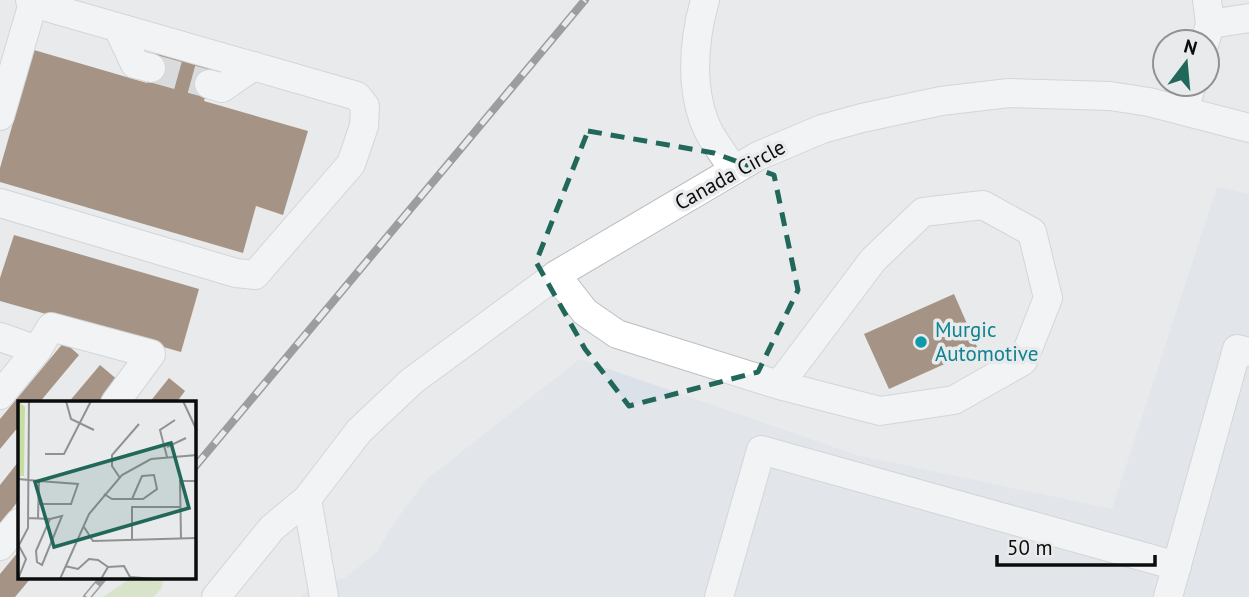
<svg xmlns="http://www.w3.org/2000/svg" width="1249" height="597" viewBox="0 0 1249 597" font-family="'PT Sans',sans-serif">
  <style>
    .built { fill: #dbe1e9 }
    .green { fill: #c6dea1 }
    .building { fill: #542d09 }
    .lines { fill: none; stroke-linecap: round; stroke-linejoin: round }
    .minor-tunnel { stroke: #c7c9ca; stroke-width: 28; stroke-dasharray: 28 14; stroke-linecap: butt }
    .minor-casing { stroke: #bcbdbf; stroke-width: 30 }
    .minor { stroke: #fff; stroke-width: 28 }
    .rail-casing { stroke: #3f4040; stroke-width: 8 }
    .rail { stroke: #e8eaeb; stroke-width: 5; stroke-dasharray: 16; stroke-linecap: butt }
    .marked { fill: none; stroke: #21675a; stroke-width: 5; stroke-dasharray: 14 9; stroke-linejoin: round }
    .culture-dot { fill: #0f9aa8; stroke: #e8eaeb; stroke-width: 2.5 }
    .labels { text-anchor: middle; stroke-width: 7; stroke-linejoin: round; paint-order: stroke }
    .street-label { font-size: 21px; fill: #0b0c0c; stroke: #e8eaeb }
    .culture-label { font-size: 21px; fill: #0d838f; stroke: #e8eaeb; text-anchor: start }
    .inset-road { fill: none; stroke: #909192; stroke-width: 2 }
    .view { fill: #21675a; fill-opacity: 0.15; stroke: #21675a; stroke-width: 3.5 }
    .inset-edge { fill: none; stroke: #0b0c0c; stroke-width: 3.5 }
  </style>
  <rect width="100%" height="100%" fill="#e8eaeb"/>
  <polygon class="built" points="1217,187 1249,194 1249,597 301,597 312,586 345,578 377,552 394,523 427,479 580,359 856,455 1112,509"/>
  <polygon class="green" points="131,578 164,578 161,589 153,597 103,597"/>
  <g class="building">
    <polygon points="34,50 147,83 156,51 213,68 204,101 308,131 283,215 256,206 243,253 0,182 0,168"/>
    <polygon points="14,235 199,289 181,352 0,301 0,278"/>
    <polygon points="954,294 978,349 889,389 864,334"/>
    <polygon points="64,342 79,355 39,403 19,403 19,426 0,449 0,419"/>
    <polygon points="100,365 119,381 100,403 68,403"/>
    <polygon points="169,378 185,391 176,403 149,403"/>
    <polygon points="19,461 19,500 0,524 0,485"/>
    <polygon points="19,551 19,578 31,578 15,597 0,597 0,574"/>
  </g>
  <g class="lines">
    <polyline class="minor-tunnel" points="151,68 209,84"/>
    <defs>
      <g id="minor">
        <path d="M705,0C693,42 689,94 710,134C717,146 726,158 734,170"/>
        <polyline points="1210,24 1249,18"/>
        <polyline points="118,28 135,64 151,68"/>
        <polyline points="1205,42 1210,24 1207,0"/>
        <polyline points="209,84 222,88 254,66"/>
        <polyline points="1184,110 1192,84"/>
        <polyline points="0,116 33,3 30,0"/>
        <polyline points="0,203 236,273 255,275 351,164 364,126 365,106 357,96 33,3"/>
        <polyline points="556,275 585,312 617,334 779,385 880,411 954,400 1023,361 1048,298 1032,232 983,205 923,212 873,260 779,385"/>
        <polyline points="0,337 37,350"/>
        <polyline points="0,395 37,350 51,327 151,354 115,403"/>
        <polyline points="307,499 324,597"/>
        <polyline points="0,546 19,523"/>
        <polyline points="216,597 272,528 307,499 359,431 412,381 556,275 758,156 822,129 862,118 941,101 1009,93 1110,96 1149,102 1249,128"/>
        <polyline points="719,597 761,450 1177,566"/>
        <polyline points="1168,597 1237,349 1249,352"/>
      </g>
    </defs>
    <use href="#minor" class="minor-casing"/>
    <use href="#minor" class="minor"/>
    <defs>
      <g id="rail">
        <polyline points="194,468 585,0"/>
        <polyline points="87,597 103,578"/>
      </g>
    </defs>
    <use href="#rail" class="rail-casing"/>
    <use href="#rail" class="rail"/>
  </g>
  <path d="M0 0H1249V597H0ZM588,131L714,153L774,175L798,290L758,372L629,406L585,349L536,262Z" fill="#e8eaeb" fill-opacity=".55" fill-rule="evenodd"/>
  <path class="marked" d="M588,131L714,153L774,175L798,290L758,372L629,406L585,349L536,262Z"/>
  <circle class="culture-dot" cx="921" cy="342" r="7"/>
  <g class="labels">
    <g class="street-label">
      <text transform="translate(730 175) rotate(-29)" y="7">Canada Circle</text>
    </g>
    <g class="culture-label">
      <text x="935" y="337">Murgic<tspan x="935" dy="24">Automotive</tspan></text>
    </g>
  </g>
  <g transform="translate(18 401)">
    <rect width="178" height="178" fill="#e8eaeb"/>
    <path d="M0,0L7,6L6,75H0Z" fill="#c6dea1"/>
    <path class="inset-road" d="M48,0L53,18L76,29M165,0L179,30M149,46L168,37M27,53H46L73,0M149,56L142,29L157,19M102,77L94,65V54L121,23M0,78L21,80L20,117M86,93L94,98H125L139,88L136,74L124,75L114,98M21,103H53L60,83L21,80M10,117L32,118L18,150L19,161L24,164L44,115L32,118M66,126L75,140L179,137M163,137L162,80H179M114,140V106H163M0,146L10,127L11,0M47,165L60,168L71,158L80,159L90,166L83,178M90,166L106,165L112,176L137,178M0,178L8,158L1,145M42,178L71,113L104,74L133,58L179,54"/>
    <path class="view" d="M153,42L171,107L36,146L17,81Z"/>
    <rect width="178" height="178" class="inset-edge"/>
  </g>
  <g transform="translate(1186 63) rotate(16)"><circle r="33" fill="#e8eaeb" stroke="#909192" stroke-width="2"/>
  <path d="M0-5L12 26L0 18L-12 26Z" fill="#21675a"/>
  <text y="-10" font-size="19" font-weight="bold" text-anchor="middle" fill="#0b0c0c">N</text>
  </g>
  <path d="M997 555v10h158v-10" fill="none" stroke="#0b0c0c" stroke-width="3.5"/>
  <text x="1007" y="555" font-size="21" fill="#0b0c0c" stroke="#e8eaeb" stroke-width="5" paint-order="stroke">50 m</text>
</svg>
